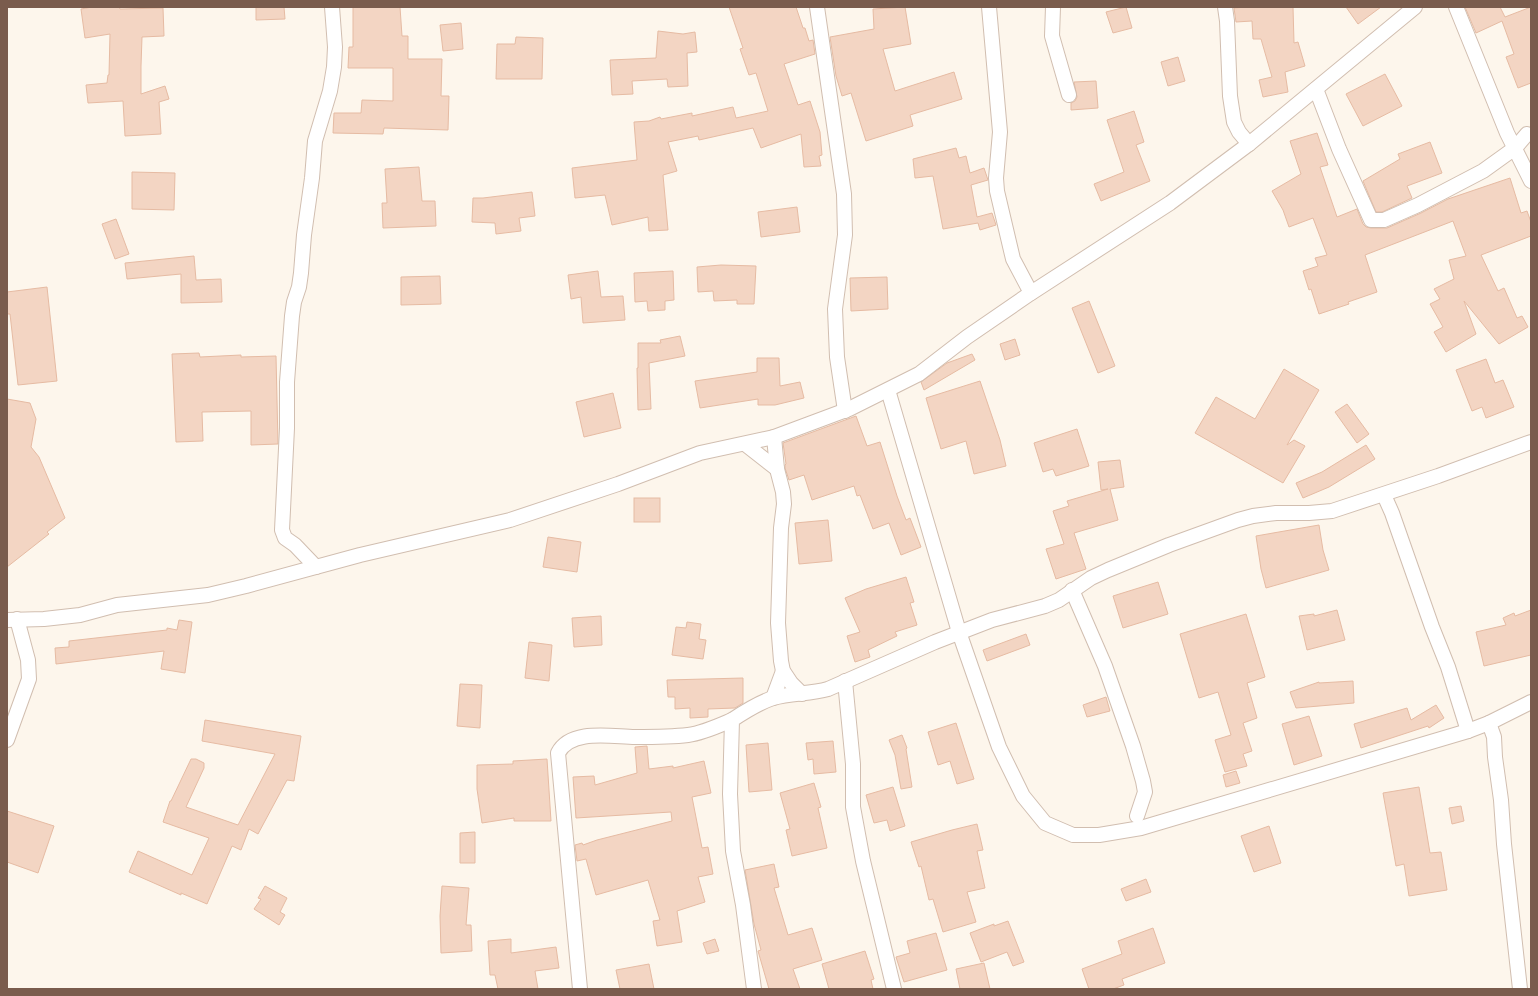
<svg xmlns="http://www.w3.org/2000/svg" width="1538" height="996" viewBox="0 0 1538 996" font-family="Arial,sans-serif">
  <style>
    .building { fill: #f3d5c3; stroke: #e6bba3 }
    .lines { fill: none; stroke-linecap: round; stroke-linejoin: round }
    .minor-casing { stroke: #d1beb0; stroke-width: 16 }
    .minor { stroke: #fff; stroke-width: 14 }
  </style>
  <rect width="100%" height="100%" fill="#fdf6ec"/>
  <g class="building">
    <polygon points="92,7 119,7 120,9 163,8 164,36 142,37 141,66 141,94 165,86 169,99 159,102 161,134 125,136 123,101 88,103 86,85 107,83 108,75 109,75 110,34 85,38 81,9"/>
    <polygon points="256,7 284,7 285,19 256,20"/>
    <polygon points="353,7 400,7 402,36 408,36 408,59 442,59 441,96 449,96 448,130 384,128 383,134 333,133 334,113 361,113 362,100 393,101 393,68 348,68 349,47 353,47"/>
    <polygon points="729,7 796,7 803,28 805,28 809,41 813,40 815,54 784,64 798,105 810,101 820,132 822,155 819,156 821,166 804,167 801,134 761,148 753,128 699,140 698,136 668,142 677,171 663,175 668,230 649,231 648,217 612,225 605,195 575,198 572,168 637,160 634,122 649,121 660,117 661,119 692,113 692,116 733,107 736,118 768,111 756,73 749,75 740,49 743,48"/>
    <polygon points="905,7 911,44 883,49 895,91 954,72 962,99 910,115 913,126 866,141 851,93 842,96 836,76 830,37 874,29 873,9"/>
    <polygon points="1126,7 1132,28 1113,33 1106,12"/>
    <polygon points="1247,7 1293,7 1294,43 1298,42 1305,66 1285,72 1288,92 1263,97 1259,80 1272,77 1261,39 1253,39 1252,21 1236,22 1234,8"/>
    <polygon points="1346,7 1381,7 1358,24"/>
    <polygon points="1465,7 1500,7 1505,17 1531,7 1531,83 1518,88 1506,57 1514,54 1502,21 1476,33"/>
    <polygon points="461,23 463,49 443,51 440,25"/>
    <polygon points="658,31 683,34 695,32 697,52 687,53 688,86 668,87 667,79 632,81 633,94 612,95 610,60 656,58"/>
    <polygon points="516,37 543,38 542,79 496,79 497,44 515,44"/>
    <polygon points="1178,57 1185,81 1168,86 1161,62"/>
    <polygon points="1385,74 1402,106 1363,126 1346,94"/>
    <polygon points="1096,81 1098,108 1071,110 1071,103 1075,101 1077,97 1074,82"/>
    <polygon points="1134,111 1144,142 1136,145 1150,181 1101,201 1094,184 1124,172 1107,120"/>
    <polygon points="1317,133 1328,165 1320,167 1337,217 1357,209 1363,224 1366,227 1371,228 1387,228 1421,213 1448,199 1510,178 1521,213 1527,211 1531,222 1531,236 1481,255 1498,291 1504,288 1517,318 1522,316 1528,327 1499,344 1464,301 1476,334 1446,352 1434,332 1443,327 1430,304 1440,299 1434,289 1454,279 1449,260 1466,256 1453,221 1365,255 1377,292 1348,302 1349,304 1319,314 1311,289 1309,290 1303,271 1318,266 1315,258 1327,255 1313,218 1289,227 1283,210 1272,191 1301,174 1290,141"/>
    <polygon points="1430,142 1442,173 1407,186 1412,198 1382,212 1376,212 1363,181 1400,159 1398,154"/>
    <polygon points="956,148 959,158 966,156 970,173 984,168 988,180 971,185 977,217 992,213 996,225 980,230 978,223 943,229 933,176 915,178 913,159"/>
    <polygon points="419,167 422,201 435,201 436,226 383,228 382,203 387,203 385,169"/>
    <polygon points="132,172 175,173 174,210 132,209"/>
    <polygon points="532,192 535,216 519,218 521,231 496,234 495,223 472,222 473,198 483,198"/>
    <polygon points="797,207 800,232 761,237 758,212"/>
    <polygon points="116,219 129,254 115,259 102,224"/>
    <polygon points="194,256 196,280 221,279 222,302 181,303 181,274 127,279 125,263"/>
    <polygon points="721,265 756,266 754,304 737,304 737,300 714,301 713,291 698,292 697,267"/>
    <polygon points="598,271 601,297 623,296 625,320 583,323 581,297 571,299 568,275"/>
    <polygon points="673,271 674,300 665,301 665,310 648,311 647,301 635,302 634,273"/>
    <polygon points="440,276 441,304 401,305 401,277"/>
    <polygon points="887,277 888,309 851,311 850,278"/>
    <polygon points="47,287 57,381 18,385 10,314 7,314 7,292"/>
    <polygon points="1089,301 1115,366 1098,373 1072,308"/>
    <polygon points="680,336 685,356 649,363 651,409 638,410 637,368 638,368 638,343 661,343 660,340"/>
    <polygon points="1015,339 1020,355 1005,360 1000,344"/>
    <polygon points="199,353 200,357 241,355 241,357 276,356 278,444 251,445 251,411 202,412 203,441 176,442 172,354"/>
    <polygon points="972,354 975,360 924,390 921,382 947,363"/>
    <polygon points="757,358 779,358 780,386 800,382 804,398 775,405 758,405 758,399 700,408 695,381 757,372"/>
    <polygon points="1486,359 1495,383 1503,380 1514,407 1486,418 1482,407 1472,411 1456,370"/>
    <polygon points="1284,369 1319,390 1287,445 1294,440 1305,446 1283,483 1195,433 1216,397 1255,419"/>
    <polygon points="980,381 1000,440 1006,466 974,474 966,441 941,449 926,398"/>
    <polygon points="613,393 621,428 584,437 576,402"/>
    <polygon points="7,399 30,403 36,419 31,447 39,457 65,518 47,532 49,534 7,567"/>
    <polygon points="1347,404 1369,434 1357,443 1335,412"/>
    <polygon points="856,416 867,446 880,442 897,496 906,520 910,518 921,547 901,555 889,523 873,529 860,495 857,496 854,486 812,500 804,475 789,480 785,468 785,465 786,464 783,443"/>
    <polygon points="1077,429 1089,466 1056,476 1053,469 1043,472 1034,443"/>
    <polygon points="1366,445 1375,459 1329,487 1303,498 1296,483 1322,472"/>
    <polygon points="1120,460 1124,487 1110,489 1118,520 1074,533 1086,569 1056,579 1046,549 1064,544 1053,511 1069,506 1067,501 1108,489 1101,490 1098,462"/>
    <rect x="634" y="498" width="26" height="24"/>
    <polygon points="828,520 832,561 799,564 795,523"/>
    <polygon points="1319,525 1323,550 1329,570 1266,588 1261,569 1256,536"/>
    <polygon points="548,537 581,542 577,572 543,567"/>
    <polygon points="906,577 914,602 910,603 917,625 895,632 897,636 868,650 870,657 855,662 847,636 860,632 845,598 866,589"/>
    <polygon points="1158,582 1168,614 1123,628 1113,596"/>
    <polygon points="1337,610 1345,640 1307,650 1299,616 1314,614 1314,616"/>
    <polygon points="1531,610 1531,655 1484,666 1476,632 1506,625 1503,618 1514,613 1515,616"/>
    <polygon points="1246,614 1265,677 1247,683 1257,718 1243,723 1252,751 1243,754 1247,766 1225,772 1215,740 1231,735 1218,692 1199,698 1180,634"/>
    <polygon points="601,616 602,645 574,647 572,618"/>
    <polygon points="179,620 192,622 185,673 161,669 164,651 56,664 55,648 69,647 69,641 167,630 167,628 177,630"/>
    <polygon points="687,622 701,624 699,639 706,640 703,659 672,655 676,627 686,628"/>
    <polygon points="1026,634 1030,645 987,661 983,650"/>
    <polygon points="529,642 552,645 549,681 525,678"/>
    <polygon points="743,678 743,703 735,708 708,709 708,717 690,718 690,708 675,709 675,697 668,697 667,680"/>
    <polygon points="1353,681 1354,703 1296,708 1290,692 1319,682 1319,683"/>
    <polygon points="460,684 482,685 480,728 457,726"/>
    <polygon points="1106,697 1110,711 1087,717 1083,705"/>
    <polygon points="1436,705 1444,718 1429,728 1428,726 1361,748 1354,724 1407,708 1411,720"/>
    <polygon points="1309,716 1322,756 1294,765 1282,724"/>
    <polygon points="205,720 301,736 294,781 287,780 258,834 249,829 241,850 232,846 207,904 181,893 181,895 129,872 138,851 192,875 209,838 163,822 170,801 171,801 191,759 196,759 204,763 204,768 186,807 238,825 275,754 202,741"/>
    <polygon points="956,723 974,779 957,784 950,761 938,765 928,732"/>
    <polygon points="902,735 907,748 906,749 912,787 901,789 895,755 889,740"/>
    <polygon points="833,741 836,772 814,774 813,759 808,760 806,743"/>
    <polygon points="768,743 772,790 749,792 746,745"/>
    <polygon points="647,746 649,769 673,766 673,768 704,761 711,793 692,797 702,848 708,847 713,874 698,877 705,902 677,911 682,942 657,946 653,921 660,920 648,880 596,895 586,859 577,861 575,845 582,843 583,845 597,840 672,821 671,812 576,818 573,777 594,776 595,785 637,773 635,747"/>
    <polygon points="547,759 551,821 514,821 514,818 482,823 477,789 477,765 513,764 513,761"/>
    <polygon points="1236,771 1240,783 1226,787 1223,775"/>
    <polygon points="814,783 821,807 818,808 827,848 792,856 786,830 790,829 780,793"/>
    <polygon points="893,787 905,826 890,831 887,820 874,823 866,795"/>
    <polygon points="1419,787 1430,853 1441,852 1447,890 1409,896 1404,864 1396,866 1383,793"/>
    <polygon points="1461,806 1464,821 1452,824 1449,808"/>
    <polygon points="7,811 54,826 38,873 7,862"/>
    <polygon points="977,824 983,850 977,851 985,888 967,892 976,922 943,932 933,899 929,900 921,866 919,867 911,842 952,830"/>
    <polygon points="1269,826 1281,863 1254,872 1241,836"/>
    <polygon points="475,832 475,863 460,863 460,833"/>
    <polygon points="774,864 779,887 774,888 788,935 812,928 822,960 793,969 800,989 769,989 758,951 761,950 754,924 745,870"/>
    <polygon points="1146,879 1151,892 1126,901 1121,889"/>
    <polygon points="265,886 287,898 280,912 285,915 279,925 254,909 261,899 258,898"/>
    <polygon points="442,886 469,888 466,925 471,925 472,951 441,953 440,916"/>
    <polygon points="1008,921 1024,962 1013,966 1007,952 981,962 970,933 994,924 994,926"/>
    <polygon points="1153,928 1165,963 1122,979 1124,985 1113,989 1089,989 1082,969 1122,954 1118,941"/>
    <polygon points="936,933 947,970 904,982 896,957 910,953 907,941"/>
    <polygon points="511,939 511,953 556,947 559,968 535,971 538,989 498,989 495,975 490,975 488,941"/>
    <polygon points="715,939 719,951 707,954 703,943"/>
    <polygon points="865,951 874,979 871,980 873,989 829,989 822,964"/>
    <polygon points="984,963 990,989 960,989 956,969"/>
    <polygon points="649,964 654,989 620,989 616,970"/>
  </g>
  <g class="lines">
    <defs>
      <g id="minor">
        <polyline points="817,7 844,194 845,235 835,309 837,357 845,411"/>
        <polyline points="989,7 1000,132 996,178 997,191 1013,259 1031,293"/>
        <polyline points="1053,7 1052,36 1069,95"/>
        <polyline points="1225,7 1227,21 1230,96 1234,122 1239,132 1249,144"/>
        <polyline points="1456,7 1507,133 1531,181"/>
        <polyline points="1316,89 1339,149 1371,220 1384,220 1418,205 1483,171 1515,148 1527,134"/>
        <polyline points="888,390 959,632 999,747 1023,796 1045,823 1073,835 1099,835 1141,828 1468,731 1489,723"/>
        <polyline points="774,437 777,469 783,492 784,504 781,528 778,623 781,661 783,671 791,683 802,694"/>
        <polyline points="745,444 777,469"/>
        <polyline points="1384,495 1392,513 1432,627 1448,667 1468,731"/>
        <polyline points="316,567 295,545 285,538 282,530 287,428 287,382 292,316 294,302 299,287 301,273 304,235 312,178 315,141 330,91 334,67 335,47 332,7"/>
        <polyline points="1072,590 1105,666 1133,746 1143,781 1145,792 1137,816"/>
        <polyline points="7,620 44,619 80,615 117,605 208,595 246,586 360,555 510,520 618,484 700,453 774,437 849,409 919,374 967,337 1031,293 1170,203 1249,144 1415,7"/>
        <polyline points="845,681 853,764 853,807 863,861 894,989"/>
        <polyline points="773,698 783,671"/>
        <polyline points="7,740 29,679 28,660 17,619"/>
        <path d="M580,989L558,753C571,728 613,737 635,737C653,737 671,737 688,735C703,733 718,726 732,720"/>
        <path d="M754,989L743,905L733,851L730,794L732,720C744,712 758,703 773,698C790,693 810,694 828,689L935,642L992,620L1045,606L1059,600L1091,578L1108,570L1169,545L1238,520L1253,516L1276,513H1309L1332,511L1438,476L1531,442"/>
        <polyline points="1520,989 1504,844 1501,800 1495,757 1494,737 1489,723 1531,702"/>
      </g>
    </defs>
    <use href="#minor" class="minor-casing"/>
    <use href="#minor" class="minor"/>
  </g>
  <rect width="1538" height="996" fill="none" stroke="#7a5c4d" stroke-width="16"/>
</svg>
